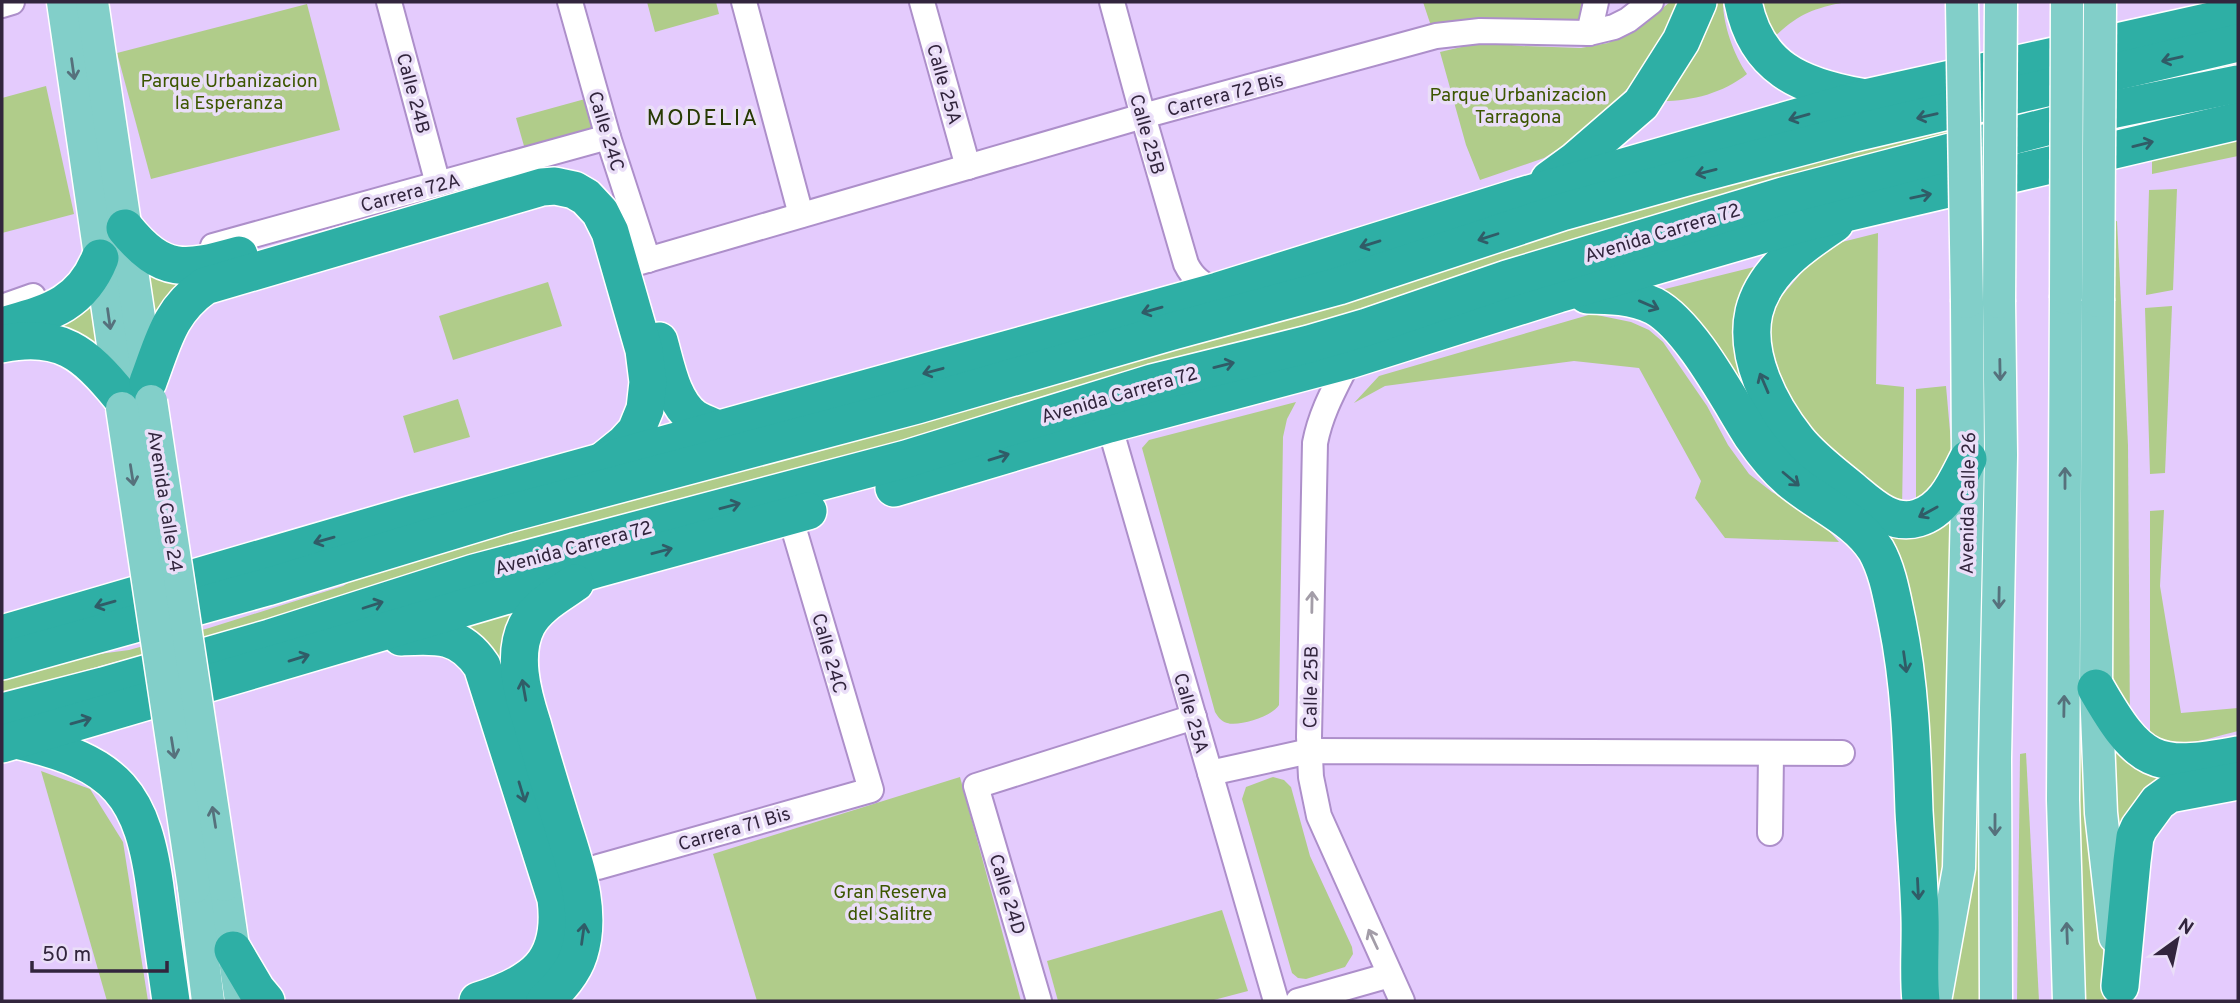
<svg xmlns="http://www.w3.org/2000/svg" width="2240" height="1003" viewBox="0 0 2240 1003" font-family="Overpass,sans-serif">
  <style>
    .green { fill: #b0cc8a }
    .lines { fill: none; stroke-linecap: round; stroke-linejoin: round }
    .minor-casing { stroke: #ad8fca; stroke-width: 28 }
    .major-casing { stroke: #fff; stroke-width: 35 }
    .highway-casing { stroke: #fff; stroke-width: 40 }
    .minor { stroke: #fff; stroke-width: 24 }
    .major { stroke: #82cfc9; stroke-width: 32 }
    .highway { stroke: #2eafa5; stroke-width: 37 }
    .major-bridge-casing { stroke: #fff; stroke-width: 35; stroke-linecap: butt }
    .major-bridge { stroke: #82cfc9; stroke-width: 32 }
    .oneway { stroke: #305c67 }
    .oneway2 { stroke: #56717c }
    .oneway3 { stroke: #a39da8 }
    .labels { text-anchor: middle; stroke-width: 7; stroke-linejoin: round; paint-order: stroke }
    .park-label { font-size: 19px; fill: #3c5600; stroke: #eadef8 }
    .street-label { font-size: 19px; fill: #32253d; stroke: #eadef8 }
    .quarter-label { font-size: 23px; letter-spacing: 2px; fill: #273a03; stroke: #eadef8 }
  </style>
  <rect width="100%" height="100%" fill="#e4cbfd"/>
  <g class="green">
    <polygon points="647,2 716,2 719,14 655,32"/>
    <polygon points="1423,2 1592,2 1584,17 1573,24 1430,23"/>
    <polygon points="1670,2 1684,2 1649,64 1618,99 1571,141 1544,158 1480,180 1466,145 1440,52 1483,42 1521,46 1581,48 1608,43 1641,26"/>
    <path d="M1702,2H1723C1723,25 1734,55 1747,74C1722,94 1689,102 1657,101Z"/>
    <path d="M1754,2H1846C1810,9 1797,15 1771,40Z"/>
    <polygon points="307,4 340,130 151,179 117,53"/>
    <polygon points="2225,51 2229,77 1556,254 224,643 130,658 31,685 2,702 2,672 40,662 129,650 209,628 343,586 377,565 1573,218"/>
    <polygon points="46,86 74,214 2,233 2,98"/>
    <polygon points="585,99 595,134 526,153 516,118"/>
    <polygon points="2238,134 2238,156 2152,174 2152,154"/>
    <polygon points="2177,189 2173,290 2146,295 2149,190"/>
    <polygon points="2117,221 2128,445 2130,731 2109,690 2112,222"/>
    <polygon points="1878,233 1876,384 1904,387 1902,510 1889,506 1810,431 1784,387 1773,351 1768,325 1773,306 1816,256 1842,242"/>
    <polygon points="141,262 189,277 152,326"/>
    <polygon points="1766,264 1739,308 1823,482 1954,514 1948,871 1925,993 1909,620 1653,292"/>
    <polygon points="548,282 562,326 453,360 439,316"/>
    <polygon points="91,299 110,364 52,330"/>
    <polygon points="2172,306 2165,473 2150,474 2145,308"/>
    <polygon points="1592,314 1631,322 1649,330 1663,342 1707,406 1728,445 1749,474 1772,492 1820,521 1839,542 1725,538 1695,498 1701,481 1639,368 1574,361 1385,386 1354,403 1379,376"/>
    <polygon points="2078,368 2086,368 2099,907 2108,1001 2079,1001"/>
    <polygon points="1979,381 1987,382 1987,1001 1946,1001"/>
    <polygon points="1946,386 1952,454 1950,467 1916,509 1916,389"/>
    <polygon points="458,399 470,437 414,453 403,416"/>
    <path d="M1296,402L1287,419L1283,437L1279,705C1273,716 1239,727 1227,723C1221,721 1218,717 1215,712L1142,448L1149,440Z"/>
    <path d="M2164,510L2160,586L2181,713L2238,708V731C2211,737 2173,754 2150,733V511Z"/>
    <polygon points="529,599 509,676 448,623"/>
    <polygon points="2111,730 2174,779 2119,866"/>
    <polygon points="2026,753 2039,1001 2017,1001 2020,754"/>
    <polygon points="41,771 90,789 123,842 148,1001 107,1001"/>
    <polygon points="960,777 1021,1001 757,1001 713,854"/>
    <polygon points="1273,777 1284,780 1291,787 1310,856 1352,947 1353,954 1345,967 1306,979 1298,978 1292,973 1242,799 1246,787"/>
    <polygon points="1222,910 1248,991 1210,1001 1058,1001 1047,961"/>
  </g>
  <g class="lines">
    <defs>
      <g id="minor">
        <polyline points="389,2 438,184"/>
        <polyline points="570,2 608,137 648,260"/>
        <polyline points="744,2 801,215"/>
        <polyline points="922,2 968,167"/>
        <path d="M1112,2L1143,116L1186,264C1193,278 1202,285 1218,291"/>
        <polyline points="2,5 12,2"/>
        <polyline points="1589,33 1596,2"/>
        <polyline points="213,246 608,137"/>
        <polyline points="637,263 1143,116 1436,36 1480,31 1589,33 1614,27 1628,20 1651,2"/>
        <polyline points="2,307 33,296"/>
        <path d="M1349,360C1335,388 1321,412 1315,443L1309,737L1311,777L1319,816L1402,1001"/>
        <polyline points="1109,424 1276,1001"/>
        <polyline points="1210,773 1310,751 1842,753"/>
        <polyline points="1770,833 1771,754"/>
        <polyline points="598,867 871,790 790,516"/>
        <polyline points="1039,1001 976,786 1194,717"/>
        <polyline points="1298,1001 1390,975"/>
      </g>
      <g id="major">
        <polyline points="63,2 122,406"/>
        <polyline points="92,2 149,385"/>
        <polyline points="2066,298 2063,800 2069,1001"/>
        <polyline points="2098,301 2096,688 2101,813 2115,937"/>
        <polyline points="224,885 241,1001"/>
        <polyline points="194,887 208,1001"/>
        <polyline points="1935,1001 1959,868 1968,459 1967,302"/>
        <polyline points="1996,1001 1995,759 2001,455 1999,302"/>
      </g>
      <g id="highway">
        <path d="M1743,2C1756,68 1800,86 1860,97"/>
        <polyline points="1549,180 1575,161 1641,104 1681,41 1698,2"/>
        <path d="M1835,223C1802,245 1764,271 1754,312C1744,356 1770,406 1797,440C1812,459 1834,475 1852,490C1871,506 1892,526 1918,518C1945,510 1956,482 1968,459"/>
        <path d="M125,228C163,275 185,270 239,255"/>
        <path d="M1587,295C1609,295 1633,296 1654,306C1691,326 1729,400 1752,436C1763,452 1776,468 1790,480C1818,504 1856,518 1876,550C1888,571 1892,598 1897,621C1910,684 1912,747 1914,811C1916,846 1919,881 1920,917C1921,945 1918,973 1921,1001"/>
        <path d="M2,326C47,313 81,306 100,258"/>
        <path d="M659,341C666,365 672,402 694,418C702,423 711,426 720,430"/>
        <path d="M2,344C60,332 85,353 120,396"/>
        <path d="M148,382C163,343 168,312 205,286L542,187L555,186L574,190L586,197L600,212L610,232L644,350L648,382L645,409L636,431L624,444L603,461"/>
        <polyline points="894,488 1109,424 1349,360 1558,294 1803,223 2238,121"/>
        <polyline points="2,634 413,514 1218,291 1522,196 1865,98 2238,15"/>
        <path d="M401,637C437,635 460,633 482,666L556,899C564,963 533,984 478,1001"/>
        <polyline points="2,661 267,587 507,514 917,405 1173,331 1339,286 1562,212 1687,177 1850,134 2238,43"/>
        <path d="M2096,688C2139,763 2154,771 2238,755"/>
        <polyline points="2,712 103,686 270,638 474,573 906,459 1152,383 1309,344 1367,327 1507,279 1783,196 2115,109 2238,84"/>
        <path d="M16,740C118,763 143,793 156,895C161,930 166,966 171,1001"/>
        <polyline points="2,744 596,569 808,511"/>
        <polyline points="233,950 256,989 266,1001"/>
        <polyline points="2120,986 2132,861 2135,837 2139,828 2158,802 2169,794 2238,781"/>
        <path d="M545,1001C559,988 573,973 579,954C593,909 574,863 561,820C551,788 541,755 532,723C522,693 512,654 527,625C537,606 558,595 575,583"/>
      </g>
    </defs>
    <use href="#minor" class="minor-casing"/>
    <use href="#major" class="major-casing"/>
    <use href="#highway" class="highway-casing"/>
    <use href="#minor" class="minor"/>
    <use href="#major" class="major"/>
    <use href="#highway" class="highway"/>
    <defs>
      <g id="major-bridge">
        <polyline points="1962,2 1967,302"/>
        <polyline points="2066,298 2067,2"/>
        <polyline points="2098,301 2100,2"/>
        <polyline points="1999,302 2001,2"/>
        <polyline points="151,401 224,885"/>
        <polyline points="122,408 194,887"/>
      </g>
    </defs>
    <use href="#major-bridge" class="major-bridge-casing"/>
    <use href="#major-bridge" class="major-bridge"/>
  </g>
  <defs><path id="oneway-shaft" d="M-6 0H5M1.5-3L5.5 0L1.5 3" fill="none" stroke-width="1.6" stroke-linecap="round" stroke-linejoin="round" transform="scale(1.75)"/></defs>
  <g class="oneway">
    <use href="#oneway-shaft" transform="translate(2172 59) rotate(167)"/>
    <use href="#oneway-shaft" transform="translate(1927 116) rotate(167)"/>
    <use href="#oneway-shaft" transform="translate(1799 117) rotate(164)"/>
    <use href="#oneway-shaft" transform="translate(2143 144) rotate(-14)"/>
    <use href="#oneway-shaft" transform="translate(1706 172) rotate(166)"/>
    <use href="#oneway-shaft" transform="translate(1921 196) rotate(-12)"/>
    <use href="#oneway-shaft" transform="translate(1488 237) rotate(162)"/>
    <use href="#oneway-shaft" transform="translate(1370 244) rotate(163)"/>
    <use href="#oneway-shaft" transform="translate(1649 305) rotate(23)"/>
    <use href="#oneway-shaft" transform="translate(1152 310) rotate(164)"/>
    <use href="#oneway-shaft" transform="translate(1224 365) rotate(-14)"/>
    <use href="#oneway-shaft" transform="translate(933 371) rotate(165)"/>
    <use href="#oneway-shaft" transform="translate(1764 383) rotate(-113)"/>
    <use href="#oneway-shaft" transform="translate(999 457) rotate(-17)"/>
    <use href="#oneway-shaft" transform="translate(1791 479) rotate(40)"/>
    <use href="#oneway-shaft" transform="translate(730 506) rotate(-15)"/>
    <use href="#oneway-shaft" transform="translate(1928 512) rotate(151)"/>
    <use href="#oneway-shaft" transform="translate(324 540) rotate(164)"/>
    <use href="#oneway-shaft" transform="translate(662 551) rotate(-15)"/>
    <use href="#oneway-shaft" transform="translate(105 604) rotate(164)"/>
    <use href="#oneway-shaft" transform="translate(373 605) rotate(-18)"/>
    <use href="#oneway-shaft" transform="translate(299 658) rotate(-17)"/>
    <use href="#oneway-shaft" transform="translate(1905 662) rotate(82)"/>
    <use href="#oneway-shaft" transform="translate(524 690) rotate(-100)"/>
    <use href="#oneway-shaft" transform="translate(81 721) rotate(-16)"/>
    <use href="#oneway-shaft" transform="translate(522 792) rotate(73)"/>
    <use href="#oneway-shaft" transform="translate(1918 889) rotate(87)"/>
    <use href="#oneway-shaft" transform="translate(583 934) rotate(-82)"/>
  </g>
  <g class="oneway2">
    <use href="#oneway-shaft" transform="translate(73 69) rotate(82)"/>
    <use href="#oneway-shaft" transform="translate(109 319) rotate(82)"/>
    <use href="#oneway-shaft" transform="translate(2000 370) rotate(89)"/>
    <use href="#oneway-shaft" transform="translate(132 475) rotate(81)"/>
    <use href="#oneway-shaft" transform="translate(2065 478) rotate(-90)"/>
    <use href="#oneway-shaft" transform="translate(1999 598) rotate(91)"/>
    <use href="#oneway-shaft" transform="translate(2064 706) rotate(-89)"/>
    <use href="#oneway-shaft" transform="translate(173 748) rotate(81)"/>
    <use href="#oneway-shaft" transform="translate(214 817) rotate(-99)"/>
    <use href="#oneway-shaft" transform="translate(1995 825) rotate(90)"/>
    <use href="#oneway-shaft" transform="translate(2067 933) rotate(-92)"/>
  </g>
  <g class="oneway3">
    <use href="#oneway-shaft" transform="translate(1312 602) rotate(-89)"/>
    <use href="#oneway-shaft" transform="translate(1373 939) rotate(-115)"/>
  </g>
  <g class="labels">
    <g class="park-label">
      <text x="229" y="87">Parque Urbanizacion<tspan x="229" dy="22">la Esperanza</tspan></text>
      <text x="1518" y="101">Parque Urbanizacion<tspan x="1518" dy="22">Tarragona</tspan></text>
      <text x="890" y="898">Gran Reserva<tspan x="890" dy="22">del Salitre</tspan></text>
    </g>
    <g class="street-label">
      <text transform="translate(945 84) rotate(74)" y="7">Calle 25A</text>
      <text transform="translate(414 93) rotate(75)" y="7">Calle 24B</text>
      <text transform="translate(1225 94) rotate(-15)" y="7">Carrera 72 Bis</text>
      <text transform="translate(607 131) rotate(73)" y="7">Calle 24C</text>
      <text transform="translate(1148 134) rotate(74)" y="7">Calle 25B</text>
      <text transform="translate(410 192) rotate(-15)" y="7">Carrera 72A</text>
      <text transform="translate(1662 232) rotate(-17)" y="7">Avenida Carrera 72</text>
      <text transform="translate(1119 394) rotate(-16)" y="7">Avenida Carrera 72</text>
      <text transform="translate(166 501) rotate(81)" y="7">Avenida Calle 24</text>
      <text transform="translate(1967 503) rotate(-89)" y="7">Avenida Calle 26</text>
      <text transform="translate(573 547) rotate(-15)" y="7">Avenida Carrera 72</text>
      <text transform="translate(830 653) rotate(74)" y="7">Calle 24C</text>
      <text transform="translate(1310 687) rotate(-89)" y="7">Calle 25B</text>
      <text transform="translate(1192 713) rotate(74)" y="7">Calle 25A</text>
      <text transform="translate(734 828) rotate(-16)" y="7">Carrera 71 Bis</text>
      <text transform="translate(1008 894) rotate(73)" y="7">Calle 24D</text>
    </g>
    <g class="quarter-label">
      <text x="703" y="125">MODELIA</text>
    </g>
  </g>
  <rect width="2240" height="1003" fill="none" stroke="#32253d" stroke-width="7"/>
  <g transform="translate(2177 940) rotate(33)" stroke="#eadef8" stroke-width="5" paint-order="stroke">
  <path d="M0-5L12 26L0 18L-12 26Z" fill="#32253d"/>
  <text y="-10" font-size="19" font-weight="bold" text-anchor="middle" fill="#32253d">N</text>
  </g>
  <path d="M32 961v10h135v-10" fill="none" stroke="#32253d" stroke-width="3.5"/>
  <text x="42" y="961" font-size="21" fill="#32253d" stroke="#eadef8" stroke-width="5" paint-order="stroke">50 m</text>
</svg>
